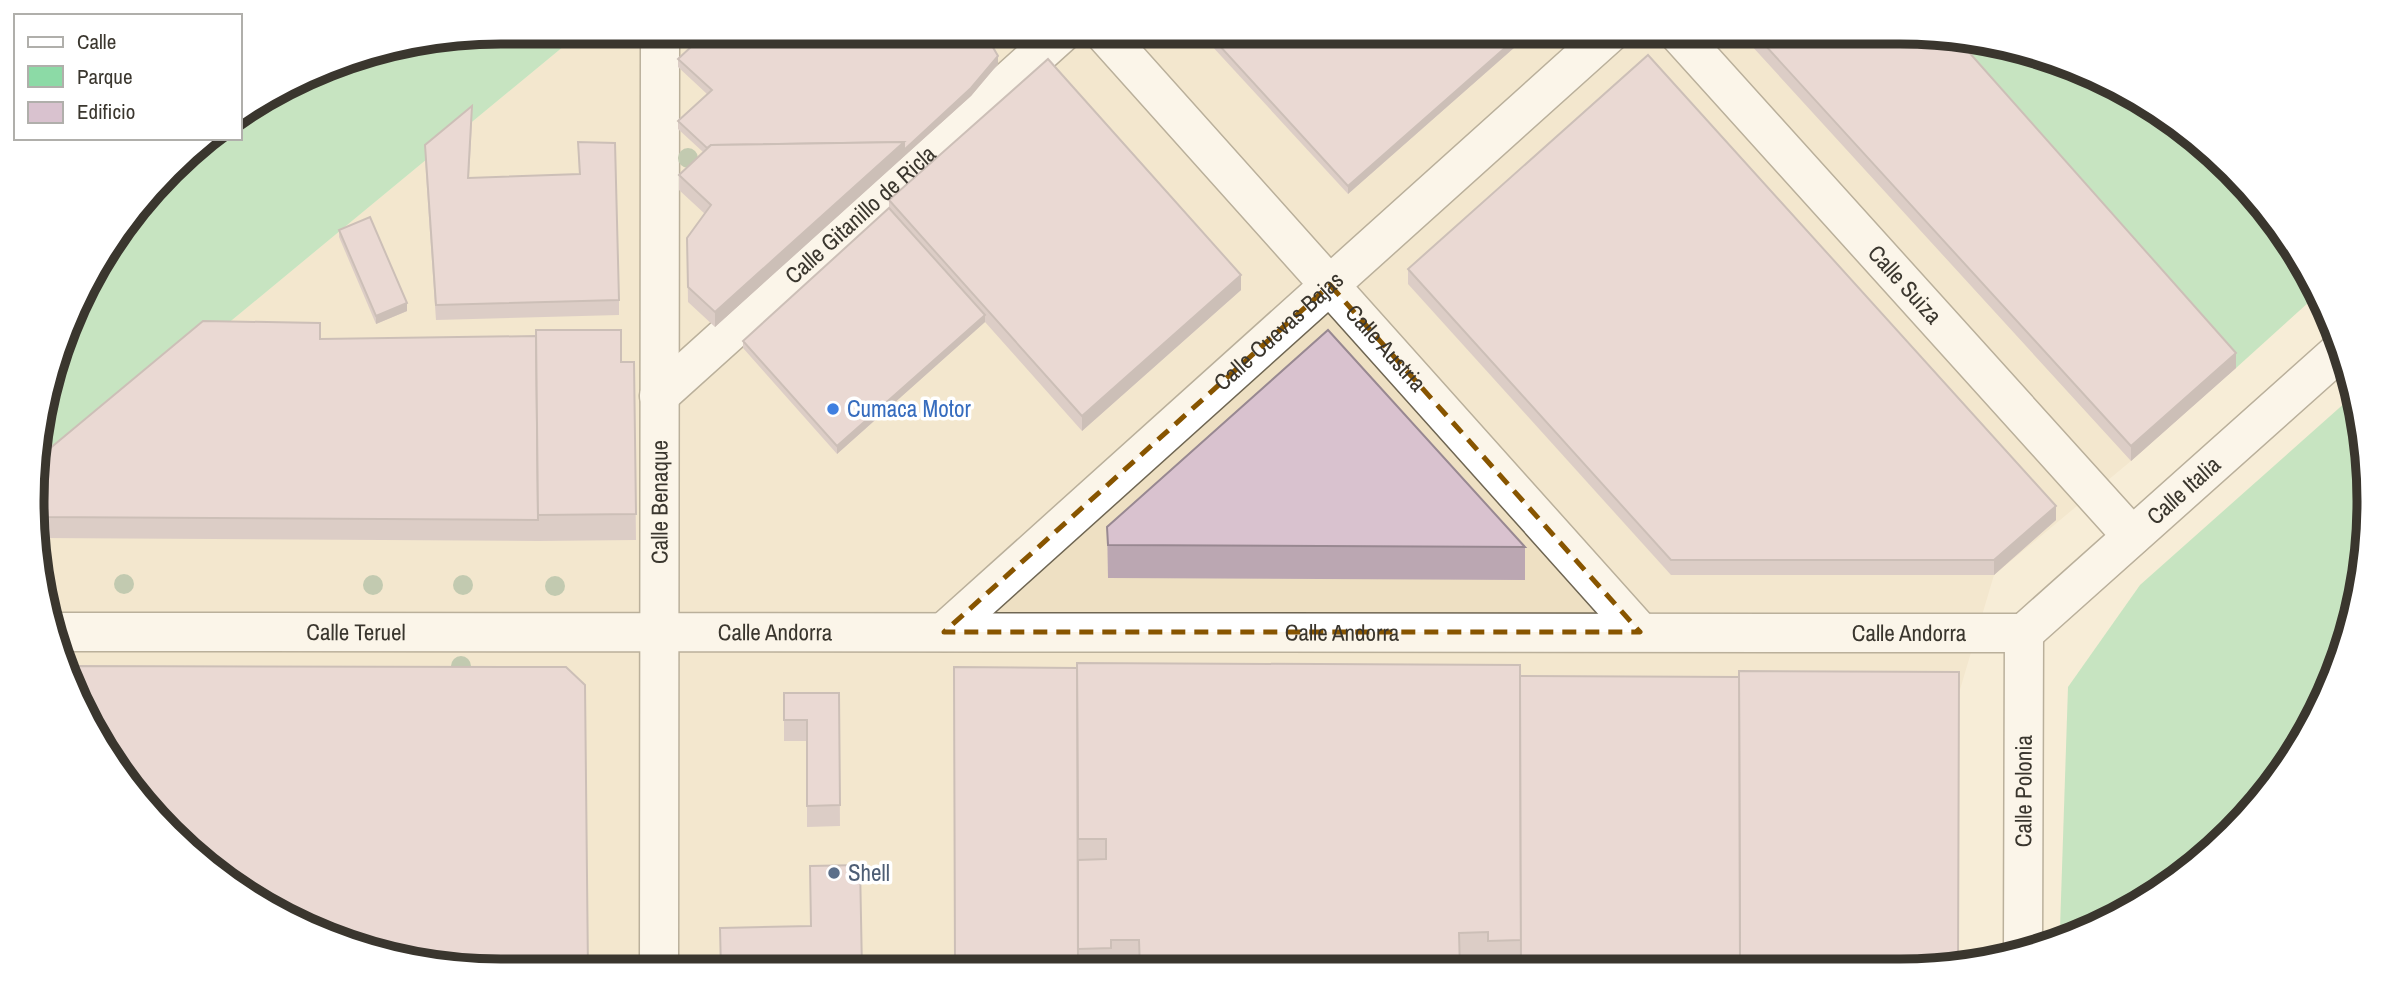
<svg xmlns="http://www.w3.org/2000/svg" width="2401" height="1003" viewBox="0 0 2401 1003" font-family="'Archivo Narrow',sans-serif">
  <style>
    .built { fill: #eee0c3 }
    .green { fill: #8cdaa6 }
    .lines { fill: none; stroke-linecap: round; stroke-linejoin: round }
    .minor-casing { stroke: #6f6653; stroke-width: 41 }
    .minor { stroke: #fff; stroke-width: 38 }
    .tree { fill: #81a182 }
    .wall { fill: #bba7b2 }
    .shaded-wall { fill: #988891 }
    .building { fill: #d9c2cf; stroke: #988891; stroke-width: 2 }
    .marked { fill: none; stroke: #850; stroke-width: 5; stroke-dasharray: 14 9; stroke-linejoin: round }
    .shop-dot { fill: #3f7fe0; stroke: #fff; stroke-width: 2.5 }
    .service-dot { fill: #5c6f8a; stroke: #fff; stroke-width: 2.5 }
    .labels { text-anchor: middle; stroke-width: 7; stroke-linejoin: round; paint-order: stroke }
    .street-label { font-size: 23px; fill: #3a362e; stroke: #fff }
    .shop-label { font-size: 23px; fill: #366cbe; stroke: #fff; text-anchor: start }
    .service-label { font-size: 23px; fill: #4e5e75; stroke: #fff; text-anchor: start }
    .rim { fill: none; stroke: #3a362e; stroke-width: 9 }
  </style>
  <rect width="100%" height="100%" fill="#f7edd7"/>
  <polygon class="built" points="581,32 1900,32 2050,56 2134,94 2209,148 2272,215 2320,292 2131,461 1994,575 1959,693 1959,967 502,971 351,947 67,681 41,594 37,481"/>
  <g class="green">
    <polygon points="502,32 581,32 37,481 36,440 57,350 94,267 192,148 205,138 240,138 240,114 267,94 350,57"/>
    <polygon points="1969,43 2050,56 2134,94 2209,148 2272,215 2320,292 2236,368 1957,53"/>
    <polygon points="2356,393 2368,470 2366,562 2345,652 2290,763 2209,855 2107,923 2065,936 2060,929 2068,687 2140,585"/>
  </g>
  <g class="lines">
    <defs>
      <g id="minor">
        <path id="s1" d="M1103,32L1640,632"/>
        <path id="s2" d="M1677,32L2132,536"/>
        <path id="s3" d="M659,396L1063,32"/>
        <path id="s4" d="M52,632L2024,633"/>
        <path id="s5" d="M944,632L1611,32"/>
        <path id="s6" d="M2024,633L2342,349"/>
        <path id="s7" d="M2023,949L2024,633"/>
        <path id="s8" d="M659,971L660,32"/>
      </g>
    </defs>
    <use href="#minor" class="minor-casing"/>
    <use href="#minor" class="minor"/>
  </g>
  <g class="tree">
    <circle cx="688" cy="158" r="10"/>
    <circle cx="124" cy="584" r="10"/>
    <circle cx="373" cy="585" r="10"/>
    <circle cx="463" cy="585" r="10"/>
    <circle cx="555" cy="586" r="10"/>
    <circle cx="461" cy="666" r="10"/>
  </g>
  <g class="wall">
    <polygon points="706,32 984,32 998,64 971,96 715,327 688,302 687,238 705,214 679,190 679,175 703,152 678,129 678,121 707,94 678,67 678,59"/>
    <polygon points="1199,32 1532,32 1348,194"/>
    <polygon points="1739,32 1900,32 1969,43 1964,47 2236,368 2131,461"/>
    <polygon points="472,121 469,178 579,174 578,142 619,300 619,315 436,320 425,160 425,145"/>
    <polygon points="889,200 1241,290 1082,431 985,322 837,454 743,348 743,341 889,208"/>
    <polygon points="339,230 407,311 376,324 339,237"/>
    <polygon points="1408,269 2056,520 1994,575 1671,575 1408,284"/>
    <polygon points="320,339 621,362 634,362 636,540 538,541 39,538 36,460"/>
    <polygon points="1107,527 1525,547 1525,580 1108,578"/>
    <polygon points="954,667 1520,676 1739,677 1959,672 1521,966 1488,967 1488,958 1460,959 1460,969 1139,970 1139,966 1111,966 1111,970 955,970"/>
    <polygon points="784,693 839,693 840,826 807,827 807,741 784,741"/>
    <polygon points="216,875 588,971 351,947"/>
  </g>
  <g class="shaded-wall">
    <polygon points="1523,32 1532,32 1348,194 1348,186"/>
    <polygon points="1957,41 1969,43 1957,53"/>
    <polygon points="998,56 998,64 971,96 715,327 715,312 904,142"/>
    <polygon points="1241,275 1241,290 1082,431 1082,416"/>
    <polygon points="407,303 407,311 376,324 376,316"/>
    <polygon points="985,315 985,322 837,454 837,446"/>
    <polygon points="2236,353 2236,368 2131,461 2131,446"/>
    <polygon points="2056,506 2056,520 1994,575 1994,560"/>
  </g>
  <g class="building">
    <polygon points="707,32 984,32 998,56 971,88 904,150 904,142 711,145 707,148 678,121 712,90 678,59"/>
    <polygon points="1207,32 1523,32 1348,186"/>
    <polygon points="1753,32 1900,32 1959,41 2236,353 2131,446"/>
    <polygon points="1648,55 2056,506 1994,560 1671,560 1408,269"/>
    <polygon points="1048,59 1241,275 1082,416 889,200"/>
    <polygon points="472,106 468,178 580,174 578,142 615,143 619,300 436,305 425,145"/>
    <polygon points="904,142 715,312 688,287 687,238 711,205 679,175 711,145"/>
    <polygon points="889,208 985,315 837,446 743,341"/>
    <polygon points="370,217 407,303 376,316 339,230"/>
    <polygon points="203,321 320,323 320,339 536,336 538,520 38,517 36,460"/>
    <polygon points="536,330 621,330 621,362 634,362 636,514 538,515"/>
    <polygon points="1328,330 1525,547 1108,545 1107,527"/>
    <polygon points="1077,663 1520,665 1521,940 1488,941 1488,932 1459,933 1460,969 1140,970 1139,940 1111,940 1111,948 1078,949 1078,860 1106,859 1106,839 1078,839"/>
    <polygon points="63,666 566,667 585,685 588,971 501,971 351,947 333,937 333,927 315,927 216,875 110,762 67,681"/>
    <polygon points="954,667 1077,668 1078,970 955,970"/>
    <polygon points="1739,671 1959,672 1958,967 1740,968"/>
    <polygon points="1520,676 1739,677 1740,968 1521,969"/>
    <polygon points="784,693 839,693 840,805 807,806 807,720 784,720"/>
    <polygon points="860,865 862,970 721,971 720,928 811,926 810,866"/>
  </g>
  <path d="M0 0H2401V1003H0ZM1330,285L1640,632H944Z" fill="#f7edd7" fill-opacity=".55" fill-rule="evenodd"/>
  <path class="marked" d="M1330,285L1640,632H944Z"/>
  <circle class="shop-dot" cx="833" cy="409" r="7"/>
  <circle class="service-dot" cx="834" cy="873" r="7"/>
  <g class="labels">
    <g class="street-label">
      <text dy="8" stroke="none"><textPath href="#s3" startOffset="271">Calle Gitanillo de Ricla</textPath></text>
      <text dy="8" stroke="none"><textPath href="#s2" startOffset="340">Calle Suiza</textPath></text>
      <text dy="8" stroke="none"><textPath href="#s5" startOffset="450">Calle Cuevas Bajas</textPath></text>
      <text dy="8" stroke="none"><textPath href="#s1" startOffset="424">Calle Austria</textPath></text>
      <text dy="8" stroke="none"><textPath href="#s6" startOffset="214">Calle Italia</textPath></text>
      <text dy="8" stroke="none"><textPath href="#s8" startOffset="469">Calle Benaque</textPath></text>
      <text dy="8" stroke="none"><textPath href="#s4" startOffset="304">Calle Teruel</textPath></text>
      <text dy="8" stroke="none"><textPath href="#s4" startOffset="723">Calle Andorra</textPath></text>
      <text dy="8" stroke="none"><textPath href="#s4" startOffset="1290">Calle Andorra</textPath></text>
      <text dy="8" stroke="none"><textPath href="#s4" startOffset="1857">Calle Andorra</textPath></text>
      <text dy="8" stroke="none"><textPath href="#s7" startOffset="158">Calle Polonia</textPath></text>
    </g>
    <g class="shop-label">
      <text x="847" y="417">Cumaca Motor</text>
    </g>
    <g class="service-label">
      <text x="848" y="881">Shell</text>
    </g>
  </g>
  <path d="M0 0H2401V1003H0ZM501 44H1900A457 457 0 0 1 2357 501V502A457 457 0 0 1 1900 959H501A457 457 0 0 1 44 502V501A457 457 0 0 1 501 44Z" fill="#fff" fill-rule="evenodd"/>
  <path class="rim" d="M501 44H1900A457 457 0 0 1 2357 501V502A457 457 0 0 1 1900 959H501A457 457 0 0 1 44 502V501A457 457 0 0 1 501 44Z"/>
  <rect x="14" y="14" width="228" height="126" fill="#ffffff" stroke="#b0afab" stroke-width="2"/>
  <rect x="28" y="37" width="35" height="10" fill="#ffffff" stroke="#b0afab" stroke-width="2"/>
  <text x="77" y="49" font-size="21" fill="#3a362e">Calle</text>
  <rect x="28" y="66" width="35" height="21" fill="#8cdaa6" stroke="#b0afab" stroke-width="2"/>
  <text x="77" y="84" font-size="21" fill="#3a362e">Parque</text>
  <rect x="28" y="102" width="35" height="21" fill="#d9c2cf" stroke="#b0afab" stroke-width="2"/>
  <text x="77" y="119" font-size="21" fill="#3a362e">Edificio</text>
</svg>
